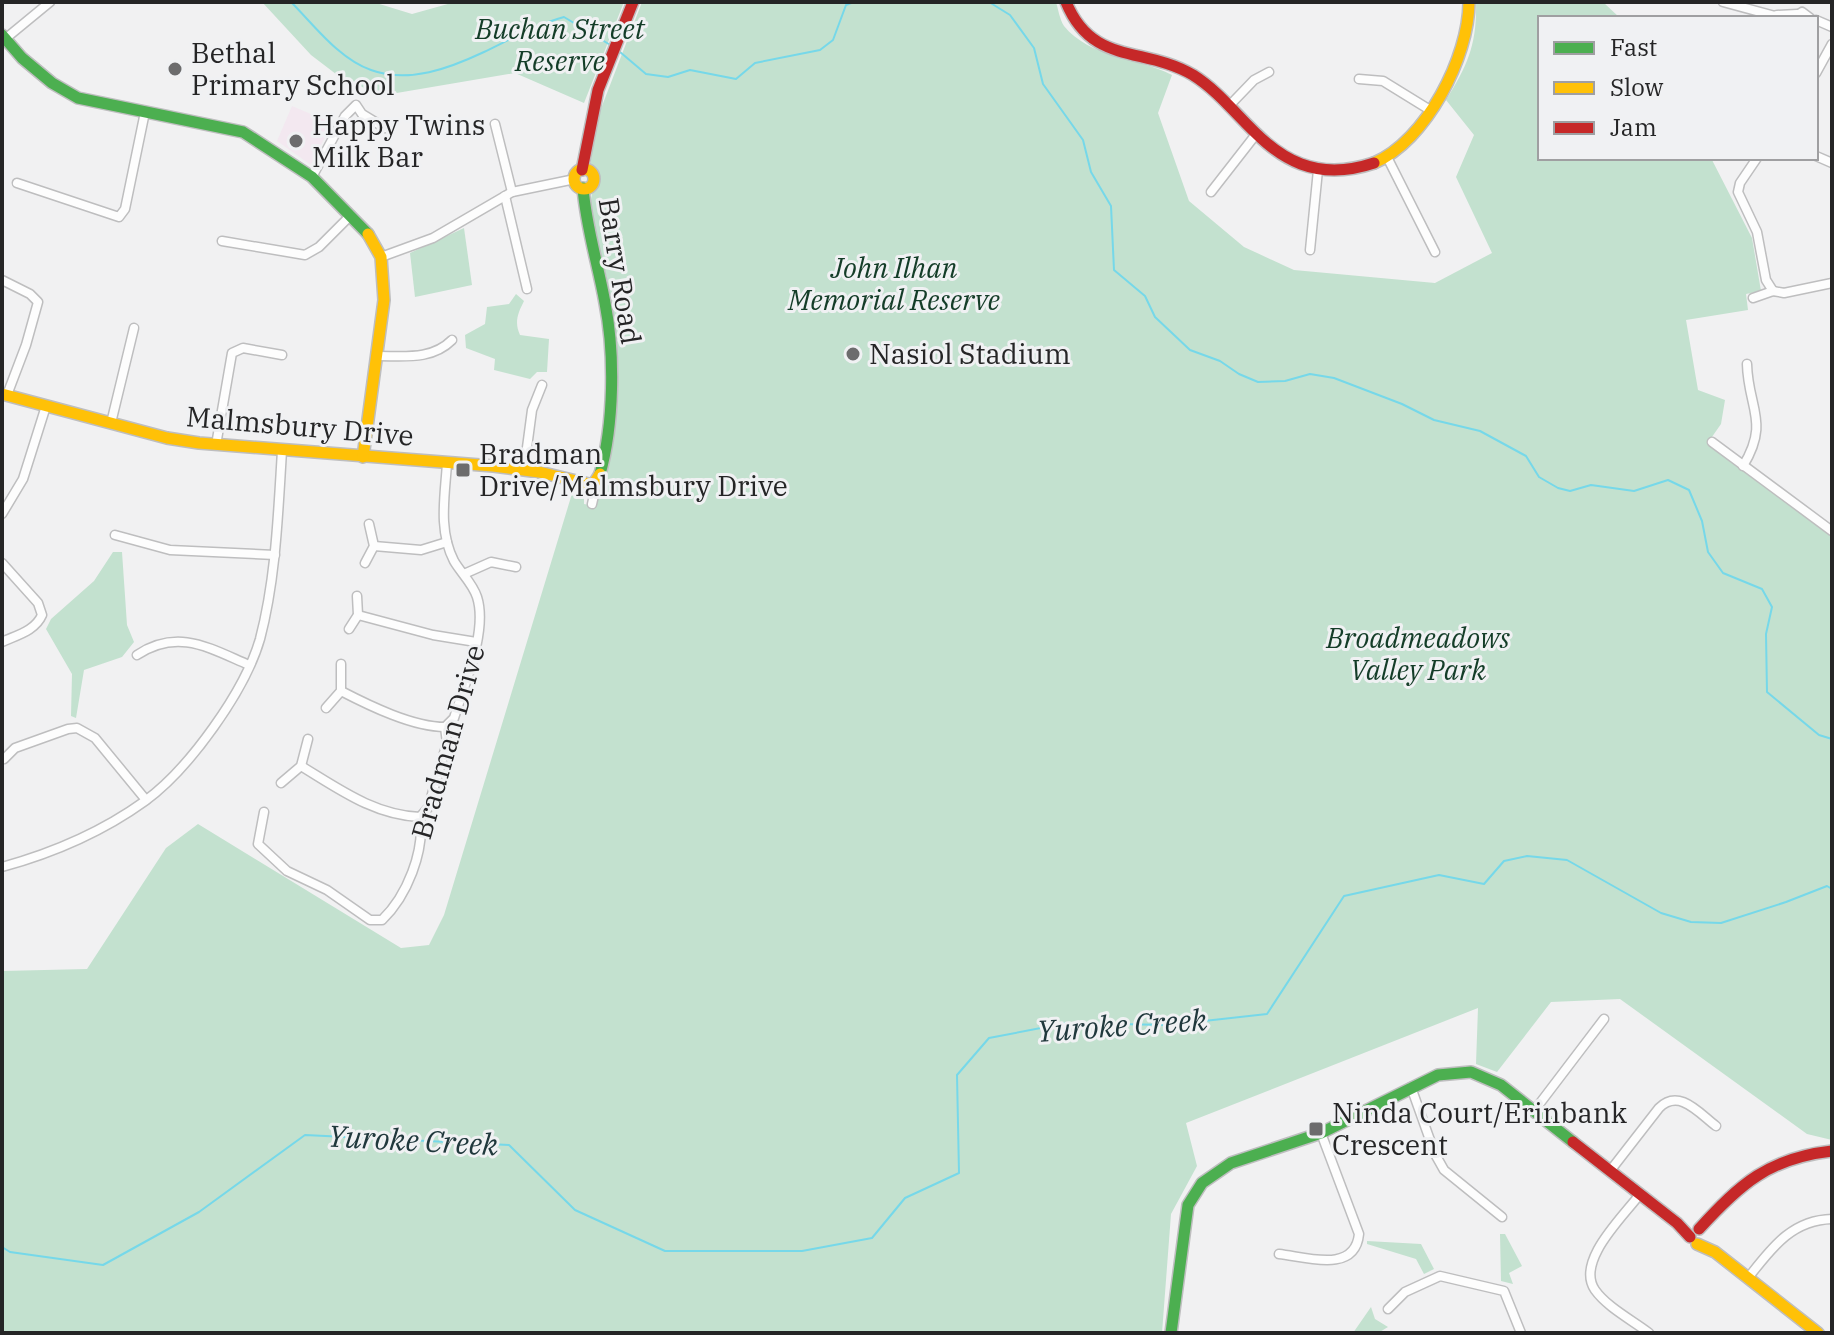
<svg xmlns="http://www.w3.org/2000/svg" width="1834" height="1335" viewBox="0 0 1834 1335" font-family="'IBM Plex Serif',serif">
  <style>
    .commercial { fill: #f3e8f0 }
    .green { fill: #c3e1cf }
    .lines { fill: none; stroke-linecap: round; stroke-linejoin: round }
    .stream { stroke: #76d8e9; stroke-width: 2 }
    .street-casing { stroke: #bebebf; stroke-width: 11 }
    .fast-casing { stroke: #bebebf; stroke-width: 14 }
    .slow-casing { stroke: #bebebf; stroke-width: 14 }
    .jam-casing { stroke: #bebebf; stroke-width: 14 }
    .street { stroke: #fdfdfd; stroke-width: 8 }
    .fast { stroke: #4caf50; stroke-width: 11 }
    .slow { stroke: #ffc107; stroke-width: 11 }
    .jam { stroke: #c62828; stroke-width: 11 }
    .poi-dot { fill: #6c6c6d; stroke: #f0f1f3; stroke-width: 3 }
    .labels { text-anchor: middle; stroke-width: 6; stroke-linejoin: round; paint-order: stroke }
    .park-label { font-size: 28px; font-style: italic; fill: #143d28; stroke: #f0f1f3 }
    .poi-label { font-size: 28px; fill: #252526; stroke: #f0f1f3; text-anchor: start }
    .street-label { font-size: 28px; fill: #252526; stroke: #f0f1f3 }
    .water-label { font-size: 30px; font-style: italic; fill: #20383c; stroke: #f0f1f3 }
  </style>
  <rect width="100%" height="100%" fill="#f1f1f2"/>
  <polygon class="commercial" points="292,106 332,123 311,165 277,141"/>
  <g class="green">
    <polygon points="262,2 373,2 412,14 455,2 624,2 584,103 515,73 379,96 351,81 349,84 311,55"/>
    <path d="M642,2H1056C1058,9 1060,20 1064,26C1090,58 1137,57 1172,75L1158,113L1189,201L1244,247L1294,270L1435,283L1492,253L1456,177L1474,135L1446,100C1468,65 1477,44 1476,2H1603L1620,18H1540V158H1711L1752,238L1761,291L1746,294L1748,310L1686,320L1698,390L1725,400L1721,424L1707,444L1832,536V1140L1807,1134L1620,999L1551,1002L1497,1072L1476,1064L1478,1008L1186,1123L1197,1166L1171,1214L1162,1333H2V971L87,969L166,848L198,824L401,948L429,945L444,915L574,487L584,493V504L596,506C615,437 622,365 610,294C605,265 594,234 591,204C590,193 597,185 597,175L590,166L597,119Z"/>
    <polygon points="464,228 472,285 415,297 410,253"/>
    <path d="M516,294L524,301C518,313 514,322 520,335L549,339L547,372H537L530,379L494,370L495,359L466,348L465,335L485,324L487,307L509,304Z"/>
    <polygon points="113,552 122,552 127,625 134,642 122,657 84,670 76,718 71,716 72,674 46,629 51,619 94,581"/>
    <polygon points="1500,1234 1505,1234 1522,1266 1509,1273 1513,1284 1501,1281"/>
    <polygon points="1367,1241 1421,1244 1434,1269 1424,1274 1416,1259 1367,1244"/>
    <polygon points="1371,1307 1375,1319 1388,1327 1378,1333 1353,1333"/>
  </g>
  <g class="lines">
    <g class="stream">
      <path d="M291,2C314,25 339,59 371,70C409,84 450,68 484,52C511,39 535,25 564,17L612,46"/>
      <polyline points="989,2 1010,15 1034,48 1043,84 1083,140 1091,172 1111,206 1114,270 1145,296 1155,317 1190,350 1220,361 1239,374 1258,382 1285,381 1310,374 1334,378 1402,404 1434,420 1480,431 1526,456 1539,477 1558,488 1570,491 1591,485 1634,491 1668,480 1689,490 1702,521 1708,552 1723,573 1762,589 1772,607 1766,634 1767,692 1819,735 1832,739"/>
      <polyline points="620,52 646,74 668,77 690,70 736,79 755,63 820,50 833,40 846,5 854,2"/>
      <polyline points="2,1247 10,1252 103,1265 199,1212 305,1135 509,1145 575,1210 665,1251 802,1251 872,1238 905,1198 959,1173 957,1075 989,1038 1067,1023 1168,1025 1267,1014 1344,896 1439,875 1484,884 1504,861 1527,856 1567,860 1661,913 1691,922 1721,923 1786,902 1827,886 1832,889"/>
    </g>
    <defs>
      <g id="street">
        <polyline points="1723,2 1782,18"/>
        <polyline points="1777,15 1797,14"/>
        <polyline points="1795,17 1802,12 1810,18"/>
        <polyline points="1816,20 1832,27"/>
        <polyline points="5,39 50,2"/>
        <polyline points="1816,73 1832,44"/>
        <polyline points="1359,79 1383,81 1430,110"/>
        <polyline points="1229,106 1254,80 1269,72"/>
        <polyline points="495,124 512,192"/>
        <polyline points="1816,156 1832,163"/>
        <polyline points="1387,157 1435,252"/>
        <polyline points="1757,158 1740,183 1738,192 1757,232 1766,280 1773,291"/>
        <polyline points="312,177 345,116 356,105 362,114 385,128"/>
        <polyline points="17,183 119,217 125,209 145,112"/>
        <polyline points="1211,192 1257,133"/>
        <polyline points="505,196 527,289"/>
        <polyline points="222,241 305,255 319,247 351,215"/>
        <polyline points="1310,250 1318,170"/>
        <polyline points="381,257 433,238 512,192 575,179"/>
        <polyline points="2,280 30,294 38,302 26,345 7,395"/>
        <polyline points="1753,298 1773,291 1784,293 1832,283"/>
        <path d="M379,356C405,356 432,360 452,340"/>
        <polyline points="111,423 134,328"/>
        <polyline points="1712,442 1832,531"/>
        <polyline points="216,445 232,353 243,348 282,355"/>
        <path d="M1743,466C1770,422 1748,408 1747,364"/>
        <polyline points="524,470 532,410 542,385"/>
        <polyline points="592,504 597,482"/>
        <polyline points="2,514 23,479 46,406"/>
        <polyline points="115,535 170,550 275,555"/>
        <polyline points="374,546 421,550 447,542"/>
        <path d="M2,563L38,603L42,615C35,631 17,635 2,642"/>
        <polyline points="365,563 374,546 369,524"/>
        <polyline points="464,574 491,562 516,567"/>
        <polyline points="358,615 433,635 476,642"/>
        <polyline points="349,629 358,615 357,596"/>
        <path d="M137,655C178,628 209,648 249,665"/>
        <path d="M341,691C370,706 413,727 445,727"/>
        <polyline points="326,708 341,691 341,664"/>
        <path d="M445,727L454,718C464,686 488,631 477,597C473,584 461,573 454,561C438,530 445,496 447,463"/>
        <polyline points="4,759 15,748 68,729 77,728 95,738 146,800"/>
        <path d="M301,766C339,789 374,815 420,817"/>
        <polyline points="281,783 301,766 308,739"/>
        <path d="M264,812L258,844L287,871L327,890L370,920H382C407,896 425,851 420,817L428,808L447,743L445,727"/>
        <path d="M2,867C53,853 102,832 145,801C189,769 245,691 260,639C276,578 278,514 282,451"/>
        <polyline points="1411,1087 1435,1154 1444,1170 1502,1217"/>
        <polyline points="1534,1111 1604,1019"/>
        <path d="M1610,1171L1659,1108C1679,1088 1699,1113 1716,1126"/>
        <path d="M1640,1194C1624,1216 1575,1261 1595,1290C1607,1307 1632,1320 1649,1333"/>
        <path d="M1279,1254C1306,1257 1355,1274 1359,1234L1321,1133"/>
        <path d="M1748,1278C1771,1249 1791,1220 1832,1219"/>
        <polyline points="1388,1309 1405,1292 1440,1276 1504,1291 1521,1333"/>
      </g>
      <g id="fast">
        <polyline points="2,35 22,58 52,83 78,98 243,132 312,177 368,234"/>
        <path d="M583,188C586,227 598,264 605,303C615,354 614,424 600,474"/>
        <polyline points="1171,1333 1188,1205 1202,1183 1231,1163 1321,1133 1438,1075 1471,1072 1501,1085 1573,1142"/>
      </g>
      <g id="slow">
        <path d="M1374,163C1426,141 1469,57 1469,2"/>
        <circle cx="584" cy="179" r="10"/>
        <polyline points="2,394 167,438 199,443 493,466 539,472 593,485 600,474"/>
        <polyline points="363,457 384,300 381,257 368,234"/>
        <polyline points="1697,1244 1715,1252 1818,1333"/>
      </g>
      <g id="jam">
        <path d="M1066,2C1092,66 1144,46 1193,75C1233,100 1256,147 1301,164C1325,173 1350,171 1374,163"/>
        <polyline points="582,170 598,90 633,2"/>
        <polyline points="1573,1142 1677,1223 1690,1237"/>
        <path d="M1699,1229C1740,1184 1769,1158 1832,1151"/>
      </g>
    </defs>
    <use href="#street" class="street-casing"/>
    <use href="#fast" class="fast-casing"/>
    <use href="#slow" class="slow-casing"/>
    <use href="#jam" class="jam-casing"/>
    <use href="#street" class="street"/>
    <use href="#fast" class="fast"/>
    <use href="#slow" class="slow"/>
    <use href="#jam" class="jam"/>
  </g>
  <g class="poi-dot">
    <circle cx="175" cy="69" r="8"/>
    <circle cx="296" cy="141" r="8"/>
    <circle cx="853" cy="354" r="8"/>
    <rect x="455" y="462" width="16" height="16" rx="4"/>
    <rect x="1308" y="1121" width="16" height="16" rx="4"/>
  </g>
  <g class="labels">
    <g class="park-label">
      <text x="560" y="39">Buchan Street<tspan x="560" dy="32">Reserve</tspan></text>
      <text x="894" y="278">John Ilhan<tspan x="894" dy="32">Memorial Reserve</tspan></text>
      <text x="1418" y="648">Broadmeadows<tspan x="1418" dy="32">Valley Park</tspan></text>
    </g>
    <g class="poi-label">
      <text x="191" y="63">Bethal<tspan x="191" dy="32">Primary School</tspan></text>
      <text x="312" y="135">Happy Twins<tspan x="312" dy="32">Milk Bar</tspan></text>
      <text x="869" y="364">Nasiol Stadium</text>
      <text x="479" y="464">Bradman<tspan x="479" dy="32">Drive/Malmsbury Drive</tspan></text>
      <text x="1332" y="1123">Ninda Court/Erinbank<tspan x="1332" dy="32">Crescent</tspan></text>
    </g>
    <g class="street-label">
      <text transform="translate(620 271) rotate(81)" y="10">Barry Road</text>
      <text transform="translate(300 426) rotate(5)" y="10">Malmsbury Drive</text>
      <text transform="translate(448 742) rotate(-74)" y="10">Bradman Drive</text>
    </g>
    <g class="water-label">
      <text transform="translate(1122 1026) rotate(-4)" y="10">Yuroke Creek</text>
      <text transform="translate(413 1141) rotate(3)" y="10">Yuroke Creek</text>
    </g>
  </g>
  <rect width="1834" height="1335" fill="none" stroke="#252526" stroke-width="8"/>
  <rect x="1538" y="16" width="280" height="144" fill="#f0f1f3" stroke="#9f9fa1" stroke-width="2"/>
  <rect x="1554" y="42" width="40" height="12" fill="#4caf50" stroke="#9f9fa1" stroke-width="2"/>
  <text x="1610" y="56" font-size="24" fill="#252526">Fast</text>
  <rect x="1554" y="82" width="40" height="12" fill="#ffc107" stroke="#9f9fa1" stroke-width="2"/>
  <text x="1610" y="96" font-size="24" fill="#252526">Slow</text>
  <rect x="1554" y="122" width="40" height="12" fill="#c62828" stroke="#9f9fa1" stroke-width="2"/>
  <text x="1610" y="136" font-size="24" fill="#252526">Jam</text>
</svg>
